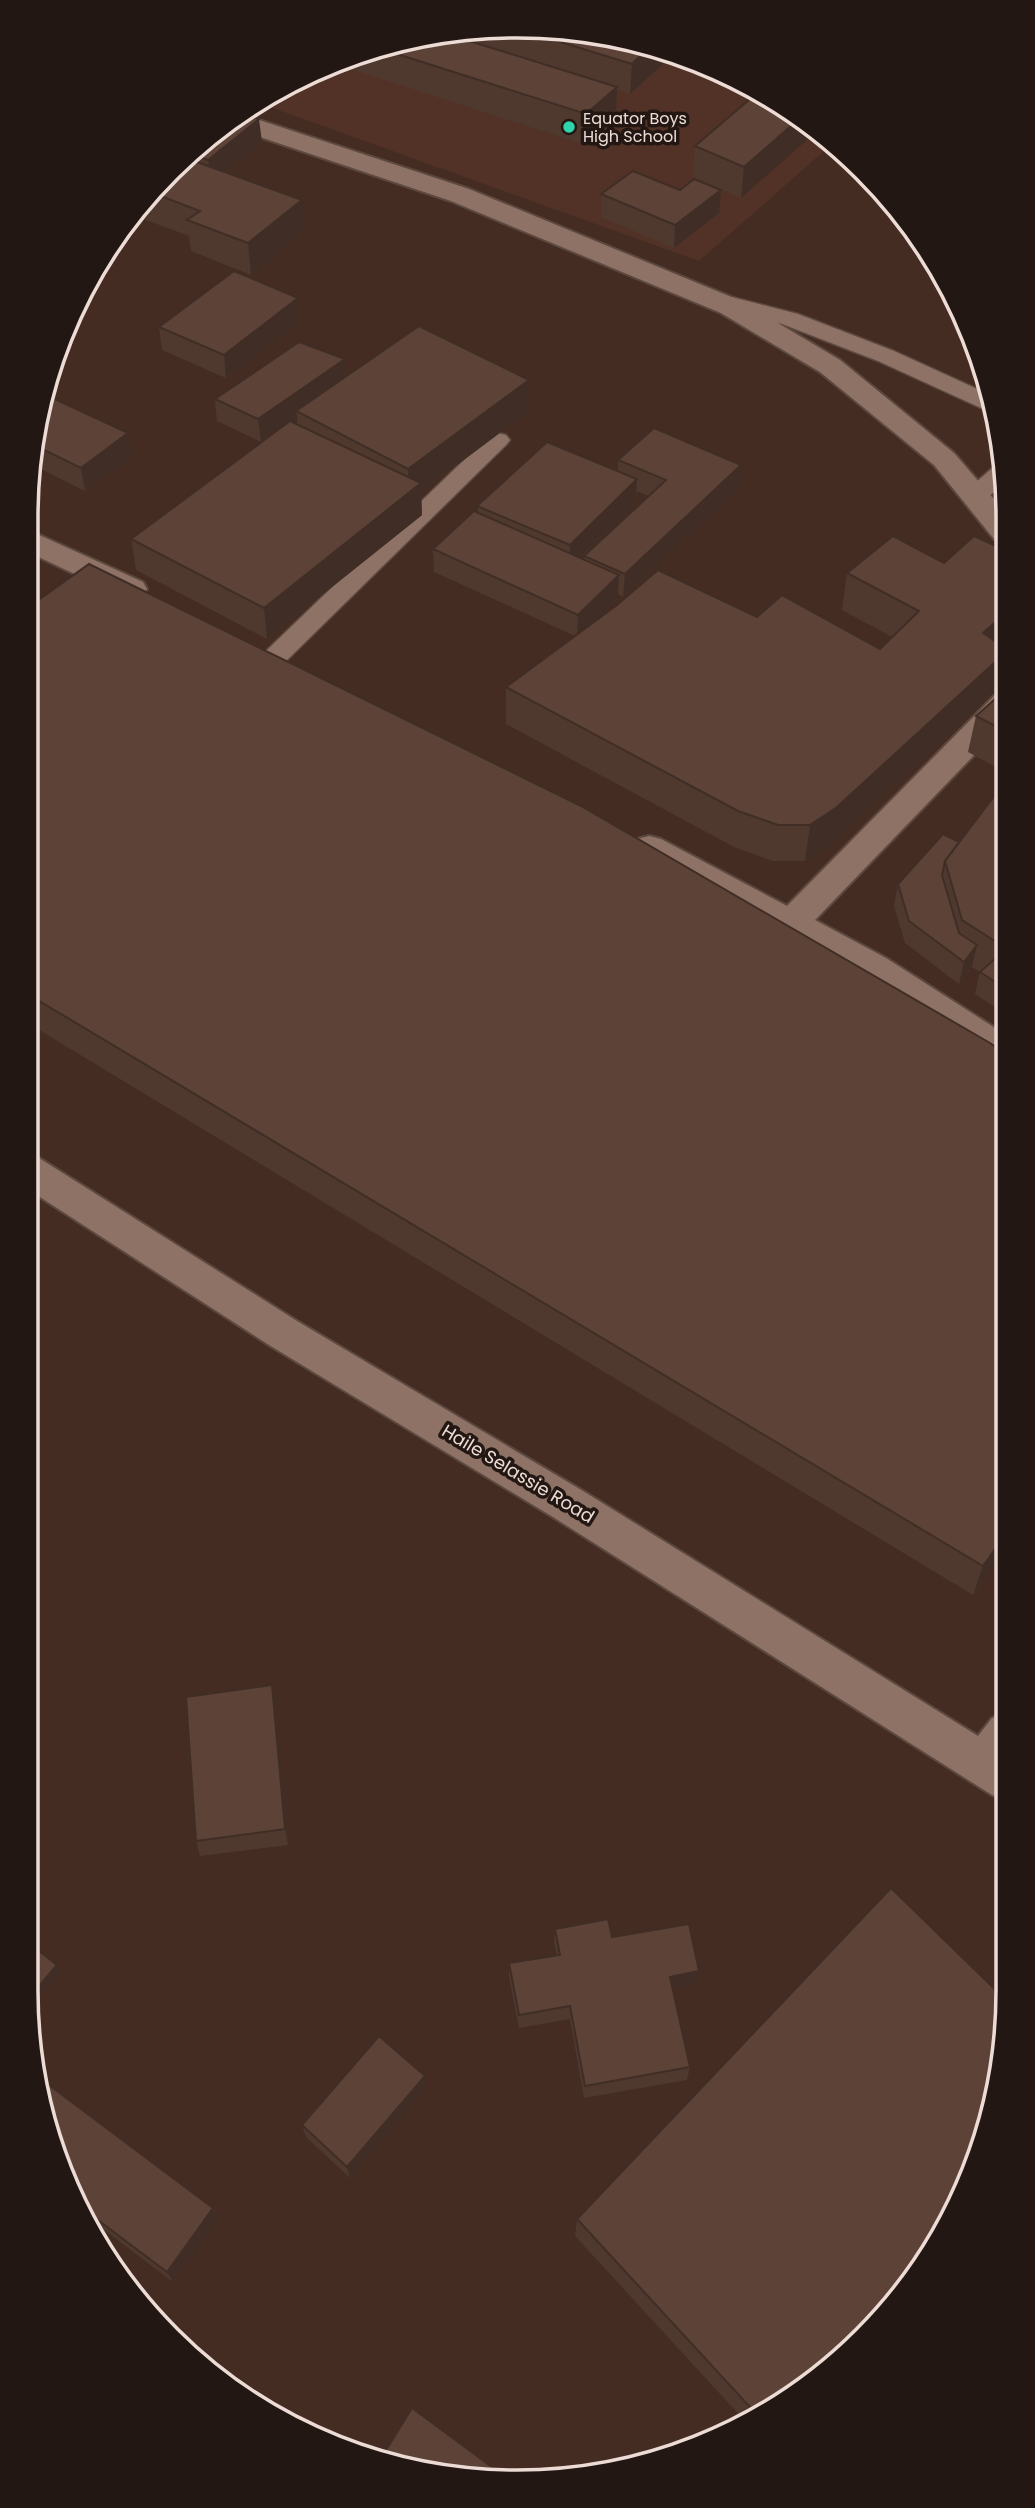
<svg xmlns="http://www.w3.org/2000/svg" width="1035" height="2508" viewBox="0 0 1035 2508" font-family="Poppins,sans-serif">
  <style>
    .built { fill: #523226 }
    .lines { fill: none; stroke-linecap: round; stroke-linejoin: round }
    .service-casing { stroke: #5c483f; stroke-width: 3 }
    .minor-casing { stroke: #5c483f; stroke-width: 4 }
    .service { fill: #8e7266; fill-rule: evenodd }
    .minor { fill: #8e7266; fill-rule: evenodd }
    .wall { fill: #4f392f; fill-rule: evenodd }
    .shaded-wall { fill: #402e26 }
    .building { fill: #5c4237; stroke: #402e26; stroke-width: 2 }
    .poi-dot { fill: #30d4aa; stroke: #231713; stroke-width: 2.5 }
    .labels { text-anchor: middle; stroke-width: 7; stroke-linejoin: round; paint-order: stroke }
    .far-poi-label { font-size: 16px; fill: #ecdcd5; stroke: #231713; text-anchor: start }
    .street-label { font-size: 18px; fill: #ecdcd5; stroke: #231713 }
    .rim { fill: none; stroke: #ecdcd5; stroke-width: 3.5 }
  </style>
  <rect width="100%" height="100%" fill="#442c22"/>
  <polygon class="built" points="581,30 675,52 791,109 831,145 699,261 259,103 300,77 390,43"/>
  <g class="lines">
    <defs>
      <g id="service">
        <polygon points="716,293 798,314 894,351 986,393 991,409 981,408 878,361 782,324 708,305 705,300 708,295"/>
        <polygon points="498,433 506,435 510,440 506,445 284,663 275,666 266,663 262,657 266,651 490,435"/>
        <polygon points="1005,462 1005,482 984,501 966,501 963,496 966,491 997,464"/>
      </g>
      <g id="minor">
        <polygon points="241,114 469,189 741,301 840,360 954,453 1005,512 1005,542 994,539 934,465 820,372 721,313 451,201 224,125"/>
        <polygon points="26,529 143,582 147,589 143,596 132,599 121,596 26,551"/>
        <polygon points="1005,693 1005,723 815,920 886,958 1006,1035 1006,1067 993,1063 862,976 637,857 632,848 637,839 649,836 661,839 787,906 994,696"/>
        <polygon points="26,1154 39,1158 297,1321 583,1491 978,1736 992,1718 1008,1712 1008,1801 992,1795 553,1517 269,1345 26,1188"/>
      </g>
    </defs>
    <use href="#service" class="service-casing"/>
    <use href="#minor" class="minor-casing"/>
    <use href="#service" class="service"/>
    <use href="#minor" class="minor"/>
  </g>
  <g class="wall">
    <polygon points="485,27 581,30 664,50 663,64 630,94 617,90 616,117 586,145 335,64 390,43"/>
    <polygon points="757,93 741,198 693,177 695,146"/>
    <polygon points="218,128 262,142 224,172 305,231 251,275 191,251 189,236 133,215 148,194"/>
    <polygon points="680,190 719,213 674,248 601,217 601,194"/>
    <polygon points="298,298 300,321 226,378 162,350 159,327"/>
    <path d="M346,377L529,411L421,492L422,515L267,639L136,570L131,539L261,442L217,421L215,399ZM297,417V424L291,421Z"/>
    <polygon points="46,395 128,433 132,456 85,491 35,466"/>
    <path d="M618,460L739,488L623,597L618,594V598L590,625L757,617L880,649L892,637L842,610L847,573L944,563L1005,550V644L1002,646L1000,687L832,843L805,861H773L734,847L506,724V687L575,636L434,572L433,549L478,513L477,506L618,471ZM637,491L649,496L584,556V560L580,558L636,502Z"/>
    <polygon points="26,609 1008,1546 973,1595 26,1022"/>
    <polygon points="1005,690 1005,772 968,752 976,716"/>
    <polygon points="1005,782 1006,1014 975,994 980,972 972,967 959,984 905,943 894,906 898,884 959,842"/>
    <polygon points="272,1685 275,1702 288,1845 200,1856 196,1841"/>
    <polygon points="555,1929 612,1937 696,1984 673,1989 690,2067 687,2080 584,2098 570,2019 519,2028 509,1977 509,1963 557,1955 554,1943"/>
    <polygon points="425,2076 426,2088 350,2178 306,2137 302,2125"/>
    <polygon points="52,2149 213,2208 218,2218 173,2282 82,2213"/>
    <polygon points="577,2219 763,2416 746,2422 575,2236"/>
  </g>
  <g class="shaded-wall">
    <polygon points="650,46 664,50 663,64 630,94 632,64"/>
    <polygon points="617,87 616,117 586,145 586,114"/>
    <polygon points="800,118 816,132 741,198 744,167"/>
    <polygon points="259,119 262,142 211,183 208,160"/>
    <polygon points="721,190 719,213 674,248 675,225"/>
    <polygon points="302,200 305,231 251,275 248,243"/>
    <polygon points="298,298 300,321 226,378 224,355"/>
    <polygon points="345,359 346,382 296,411 297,417 261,442 258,419"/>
    <polygon points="529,380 529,411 421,492 422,515 267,639 264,608 409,492 408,469"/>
    <polygon points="128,433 132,456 85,491 81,468"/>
    <polygon points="741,465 739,488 623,597 625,574"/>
    <polygon points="637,479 636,502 570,568 570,545"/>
    <polygon points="619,575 618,598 577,638 578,615"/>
    <polygon points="1005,614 1005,644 975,670 983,633"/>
    <polygon points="1005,653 1005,666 1000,687 832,843 805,861 810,825"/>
    <polygon points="977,945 972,967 959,984 964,962"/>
    <polygon points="1007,1532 1008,1546 973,1595 983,1566"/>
    <polygon points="272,1685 275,1702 288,1845 285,1829"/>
    <polygon points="57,1965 60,1972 30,2008 28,1999"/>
    <polygon points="699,1971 696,1984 668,1990 670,1977"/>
    <polygon points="425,2076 426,2088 350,2178 347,2167"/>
    <polygon points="213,2208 218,2218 173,2282 167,2272"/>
  </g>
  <g class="building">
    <polygon points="515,28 581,30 650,46 632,64"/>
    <polygon points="447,34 617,87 586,114 378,48 390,43"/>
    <polygon points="757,93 791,109 800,118 744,167 695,146"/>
    <polygon points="242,113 259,119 208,160 190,154 218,128"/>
    <polygon points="186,158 302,200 248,243 187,220 200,211 150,192"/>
    <polygon points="633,171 680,190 694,179 721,190 675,225 601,194"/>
    <polygon points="234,271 298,298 224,355 159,327"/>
    <polygon points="419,326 529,380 408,469 296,411"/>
    <polygon points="299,342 345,359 258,419 215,399"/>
    <polygon points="46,395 128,433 81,468 38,447"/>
    <polygon points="290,421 421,483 264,608 131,539"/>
    <polygon points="654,428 741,465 625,574 584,556 666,480 618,460"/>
    <polygon points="547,442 637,479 570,545 477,506"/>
    <polygon points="474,511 619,575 578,615 433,549"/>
    <polygon points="893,536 944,563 974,536 1005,550 1005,614 983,633 1005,648 1005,653 837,807 810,825 778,825 738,811 506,687 617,605 658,570 757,617 782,595 880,649 919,611 847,573"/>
    <polygon points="89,564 581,806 990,1043 1006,1054 1007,1532 983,1566 26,993 26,609"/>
    <polygon points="1005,690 1005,731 976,716"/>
    <polygon points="1005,782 1006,948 962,920 945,861"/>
    <polygon points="943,834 959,842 945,861 942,875 959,933 977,945 964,962 909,921 898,884"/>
    <polygon points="997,957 1006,963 1006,989 980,972"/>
    <polygon points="272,1685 285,1829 196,1841 186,1697"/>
    <polygon points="891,1888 1007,2001 983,2148 907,2290 842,2360 763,2416 759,2417 577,2219"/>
    <polygon points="608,1919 612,1937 689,1924 699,1971 670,1977 690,2067 585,2086 570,2006 519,2015 509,1963 560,1955 555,1929"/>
    <polygon points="26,1941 57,1965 28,1999 26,1991"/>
    <polygon points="379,2036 425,2076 347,2167 302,2125"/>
    <polygon points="41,2079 213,2208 167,2272 78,2205 52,2149"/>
    <polygon points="412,2408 500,2473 498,2476 453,2477 380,2460"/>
  </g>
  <circle class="poi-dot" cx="569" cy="127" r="7"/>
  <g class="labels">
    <g class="far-poi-label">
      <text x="583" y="124">Equator Boys<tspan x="583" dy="18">High School</tspan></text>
    </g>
    <g class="street-label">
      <text transform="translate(518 1474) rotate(31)" y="6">Haile Selassie Road</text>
    </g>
  </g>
  <path d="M0 0H1035V2508H0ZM517 38H517A479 479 0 0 1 996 517V1991A479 479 0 0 1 517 2470H517A479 479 0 0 1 38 1991V517A479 479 0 0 1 517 38Z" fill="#231713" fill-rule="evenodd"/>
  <path class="rim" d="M517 38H517A479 479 0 0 1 996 517V1991A479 479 0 0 1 517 2470H517A479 479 0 0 1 38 1991V517A479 479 0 0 1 517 38Z"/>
</svg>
